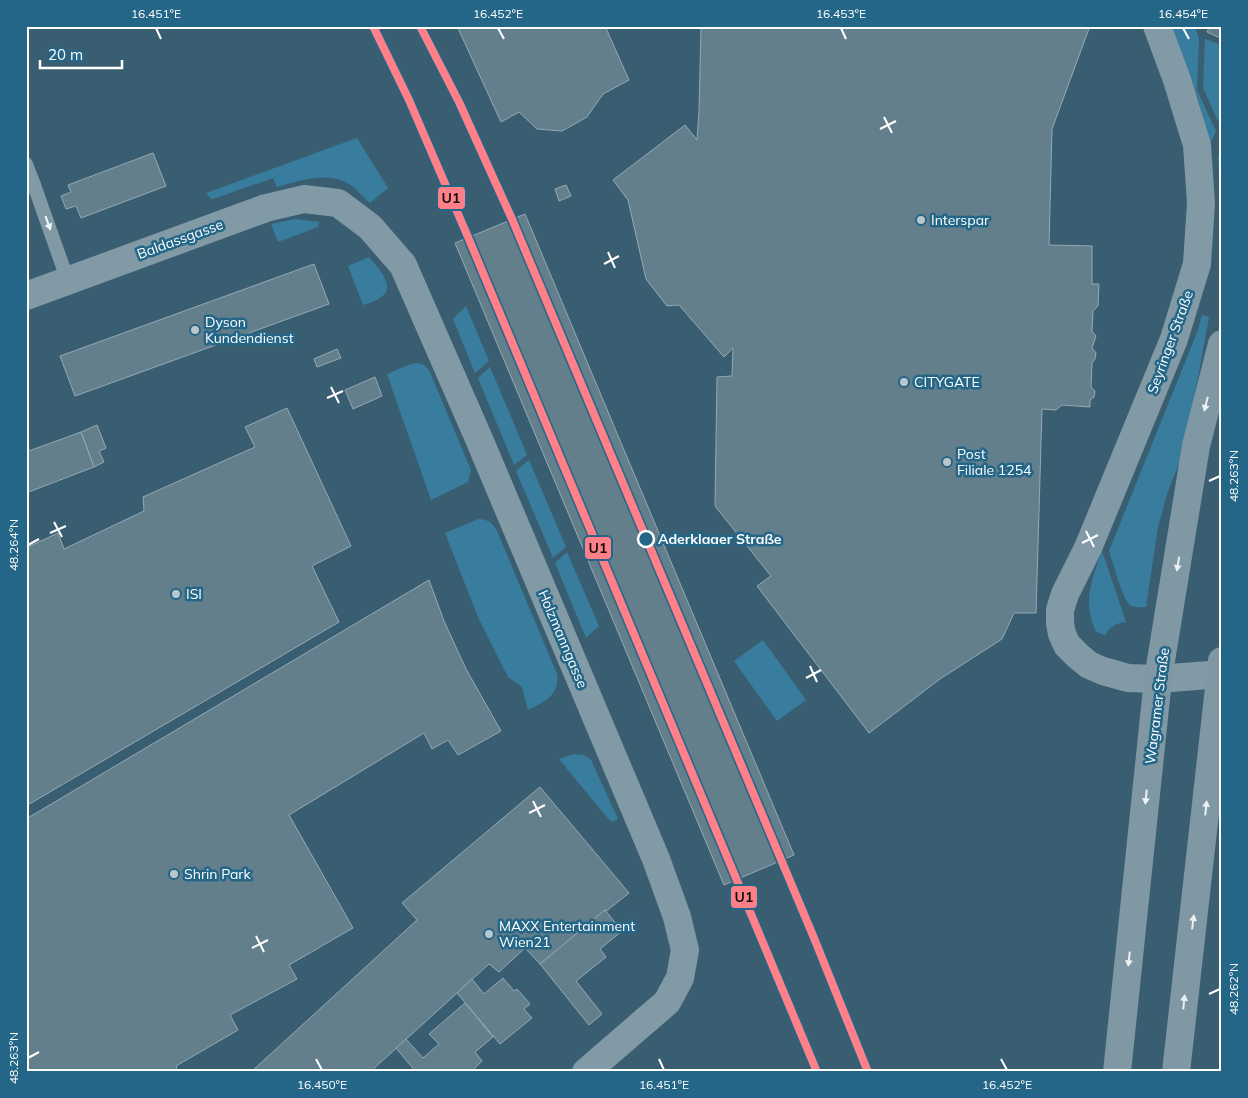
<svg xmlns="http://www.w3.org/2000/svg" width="1248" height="1098" viewBox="0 0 1248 1098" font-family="Mulish,sans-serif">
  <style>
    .green { fill: #387d9d }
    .building { fill: #647f8c; stroke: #95a9b4 }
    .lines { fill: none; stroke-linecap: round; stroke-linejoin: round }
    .lane { stroke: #819aa6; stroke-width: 14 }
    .street { stroke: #819aa6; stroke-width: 28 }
    .primary { stroke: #8098a4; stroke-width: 28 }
    .metro-1-casing { stroke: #246687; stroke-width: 11 }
    .metro-1 { stroke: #ff8088; stroke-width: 8 }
    .oneway { fill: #f2f5f6 }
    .oneway2 { fill: #ecf0f1 }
    .ticks { fill: none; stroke: #fff; stroke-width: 2 }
    .poi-dot { fill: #bac7cd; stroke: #246687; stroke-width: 2 }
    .stop-dot { fill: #246687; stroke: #fff; stroke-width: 2.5 }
    .labels { text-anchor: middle; stroke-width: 5; stroke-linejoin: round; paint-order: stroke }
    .poi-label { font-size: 14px; fill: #fff; stroke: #246687; text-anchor: start }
    .street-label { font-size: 14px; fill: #fff; stroke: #246687 }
    .stop-label { font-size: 14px; font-weight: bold; fill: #fff; stroke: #246687; text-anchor: start }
    .line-badge { stroke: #246687; stroke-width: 2 }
    .pale-badge-label { font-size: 14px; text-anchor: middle; font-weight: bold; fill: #111 }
    .neatline { fill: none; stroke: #fff; stroke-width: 2 }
    .ticks-label { font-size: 12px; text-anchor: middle; fill: #fff }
  </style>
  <rect width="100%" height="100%" fill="#3a5e71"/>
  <g class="green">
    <polygon points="1172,26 1195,26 1199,39 1197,90 1216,131 1210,144 1198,99"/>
    <polygon points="1205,39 1222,45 1222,115 1219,123 1203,88"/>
    <path d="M357,138L388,188L370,203C363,197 357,189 349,184C328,171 299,180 277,187L273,178L216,198L211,199L206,193Z"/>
    <polygon points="1222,144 1222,238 1219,237 1221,209 1218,157"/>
    <polygon points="295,219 319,222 318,227 278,242 271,224"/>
    <path d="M369,257C376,266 398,287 381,297C376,301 369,303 363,305L348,266Z"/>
    <polygon points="466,306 489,361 475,373 453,319"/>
    <path d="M1202,315L1209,317L1185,449L1168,491L1158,527L1146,607C1141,607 1134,608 1130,605C1122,598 1113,562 1109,551L1198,330Z"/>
    <polygon points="418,363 424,365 429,370 471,470 468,482 431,500 387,374 411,364"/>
    <polygon points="490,367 527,455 514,465 478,378"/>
    <polygon points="529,460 566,547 553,558 516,471"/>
    <path d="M479,519C488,520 492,522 497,531L557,674C560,695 544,702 528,710L522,687L508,677L478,617L445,533Z"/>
    <path d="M1102,551L1126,622C1117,623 1109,626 1105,636L1096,631C1082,602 1092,579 1102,551Z"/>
    <polygon points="567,552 599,626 586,638 555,563"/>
    <polygon points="763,640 806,700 777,721 734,661"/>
    <polygon points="574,754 584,755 591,760 618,819 612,822 605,815 559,759"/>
  </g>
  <g class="building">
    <polygon points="457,26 605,26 629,80 603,94 587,117 562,131 537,129 519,112 501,122"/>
    <polygon points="695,26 1090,26 1052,129 1049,245 1092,246 1092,284 1099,284 1098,306 1093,311 1092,331 1096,336 1092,348 1096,353 1095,359 1092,363 1091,387 1095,391 1094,397 1090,400 1090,407 1062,405 1056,410 1042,409 1036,613 1014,613 1002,639 940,679 869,733 757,586 771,576 715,506 717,377 732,376 733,348 724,357 679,305 667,306 646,279 628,200 613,180 685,125 697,140 699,111 701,27"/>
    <polygon points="1210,26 1222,26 1222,39 1207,32"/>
    <polygon points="153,153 166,186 81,218 76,206 66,209 61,196 71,192 68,185"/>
    <polygon points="566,185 571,196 559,201 555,189"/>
    <polygon points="525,214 794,855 724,885 455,243"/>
    <polygon points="314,264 329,304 75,396 60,356"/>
    <polygon points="337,349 341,358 317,367 314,359"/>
    <polygon points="375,377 382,396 353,409 345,390"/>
    <polygon points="287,408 351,546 312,566 339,622 26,806 26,548 58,533 64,549 144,511 143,497 255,447 245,427"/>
    <polygon points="97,425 106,448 99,451 104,462 94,467 81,432"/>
    <polygon points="81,432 94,467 26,493 26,452"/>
    <polygon points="429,580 444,621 466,669 501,731 458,755 448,740 432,749 424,733 289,815 353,928 289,965 297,979 230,1015 238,1030 176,1066 178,1072 26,1072 26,819"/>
    <polygon points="540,787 629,893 540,964 525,948 499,972 489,964 370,1072 251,1072 417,920 402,903"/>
    <polygon points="605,910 622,931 600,949 606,957 576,981 602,1014 589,1025 540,964"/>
    <polygon points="503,978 514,991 517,989 530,1004 524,1009 532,1018 500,1044 457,993 472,979 484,994"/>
    <polygon points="465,1003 493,1037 475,1052 482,1061 471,1072 416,1072 396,1048 406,1039 423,1058 439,1044 429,1034"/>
  </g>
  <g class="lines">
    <g class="lane">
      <polyline points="26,164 34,185"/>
      <polyline points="26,188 34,185 68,281"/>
    </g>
    <g class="street">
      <polyline points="1157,26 1177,80 1197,145 1201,203 1197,264 1174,339 1088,548 1065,594 1060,610 1060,623 1062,634 1067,645 1078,656 1089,665 1103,671 1128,678 1158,679 1222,674"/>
      <polyline points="26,296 266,208 304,199 338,203 370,227 403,265 479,439 656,859 677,917 685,950 680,978 667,1002 586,1072"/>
    </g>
    <g class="primary">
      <polyline points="1117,1072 1158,679 1196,446 1222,344"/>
      <polyline points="1176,1072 1222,661"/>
    </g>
    <defs>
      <g id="metro-1">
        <polyline points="373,26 409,100 468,237 817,1072"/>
        <polyline points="420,26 459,102 512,219 814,938 868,1072"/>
      </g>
    </defs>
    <use href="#metro-1" class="metro-1-casing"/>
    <use href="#metro-1" class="metro-1"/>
  </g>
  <defs><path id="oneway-solid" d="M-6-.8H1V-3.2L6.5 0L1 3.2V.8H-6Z" transform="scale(1.25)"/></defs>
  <use class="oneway" href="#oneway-solid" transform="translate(48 223) rotate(70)"/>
  <g class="oneway2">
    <use href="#oneway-solid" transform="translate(1206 404) rotate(104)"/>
    <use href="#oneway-solid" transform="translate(1178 564) rotate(99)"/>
    <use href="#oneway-solid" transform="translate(1146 797) rotate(96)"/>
    <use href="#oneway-solid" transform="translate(1206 808) rotate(-84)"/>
    <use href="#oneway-solid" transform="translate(1193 922) rotate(-83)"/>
    <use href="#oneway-solid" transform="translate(1129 959) rotate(96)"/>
    <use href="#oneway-solid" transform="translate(1184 1002) rotate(-84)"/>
  </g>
  <path class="ticks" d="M156,28L161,39M498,28L504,39M841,28L846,39M1183,28L1189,39M884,117L892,133M880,129L896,121M608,252L615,268M604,264L619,256M331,387L339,403M327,398L343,391M1209,481L1220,476M54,522L62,537M1086,531L1094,547M50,533L66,526M1082,543L1098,535M28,545L39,539M810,666L817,682M806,678L821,670M533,801L541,817M529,813L545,805M256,936L264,952M252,948L268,940M1209,994L1220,989M28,1058L39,1052M316,1059L322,1070M659,1059L664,1070M1001,1059L1007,1070"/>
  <g class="poi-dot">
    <circle cx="921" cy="220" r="5"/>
    <circle cx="195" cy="330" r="5"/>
    <circle cx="904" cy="382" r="5"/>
    <circle cx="947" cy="462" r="5"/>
    <circle cx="176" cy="594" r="5"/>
    <circle cx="174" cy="874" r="5"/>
    <circle cx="489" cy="934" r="5"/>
  </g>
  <circle class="stop-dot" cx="646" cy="539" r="8"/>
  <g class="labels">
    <g class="poi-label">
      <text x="931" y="225">Interspar</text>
      <text x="205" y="327">Dyson<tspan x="205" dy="16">Kundendienst</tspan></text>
      <text x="914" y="387">CITYGATE</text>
      <text x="957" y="459">Post<tspan x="957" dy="16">Filiale 1254</tspan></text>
      <text x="186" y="599">ISI</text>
      <text x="184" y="879">Shrin Park</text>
      <text x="499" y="931">MAXX Entertainment<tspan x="499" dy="16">Wien21</tspan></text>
    </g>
    <g class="street-label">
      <text transform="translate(180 239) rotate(-20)" y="5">Baldassgasse</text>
      <text transform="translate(1170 342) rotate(-70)" y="5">Seyringer Straße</text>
      <text transform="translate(563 639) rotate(67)" y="5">Holzmanngasse</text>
      <text transform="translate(1157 706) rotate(-83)" y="5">Wagramer Straße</text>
    </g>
    <g class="stop-label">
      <text x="658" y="544">Aderklaaer Straße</text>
    </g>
  </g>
  <g class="line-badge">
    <rect x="437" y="186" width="29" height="24" rx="5" fill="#ff8088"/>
    <rect x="584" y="536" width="28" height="24" rx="5" fill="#ff8088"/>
    <rect x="730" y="885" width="28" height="24" rx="5" fill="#ff8088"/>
  </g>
  <g class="pale-badge-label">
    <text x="451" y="203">U1</text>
    <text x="598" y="553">U1</text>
    <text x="744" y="902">U1</text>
  </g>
  <rect width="1248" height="1098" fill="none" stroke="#246687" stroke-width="55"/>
  <path d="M40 60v8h82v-8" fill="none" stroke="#ffffff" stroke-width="2.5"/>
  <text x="48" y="60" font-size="15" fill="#ffffff" stroke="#246687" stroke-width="4" paint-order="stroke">20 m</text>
  <rect x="28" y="28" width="1192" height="1042" class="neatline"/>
  <g class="ticks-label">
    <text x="156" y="18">16.451°E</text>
    <text x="498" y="18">16.452°E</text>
    <text x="841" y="18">16.453°E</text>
    <text x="1183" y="18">16.454°E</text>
    <text transform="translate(1234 476) rotate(-90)" y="4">48.263°N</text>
    <text transform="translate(14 545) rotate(-90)" y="4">48.264°N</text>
    <text transform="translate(1234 989) rotate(-90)" y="4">48.262°N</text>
    <text transform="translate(14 1058) rotate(-90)" y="4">48.263°N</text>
    <text x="322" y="1089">16.450°E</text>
    <text x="664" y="1089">16.451°E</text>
    <text x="1007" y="1089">16.452°E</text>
  </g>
</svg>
